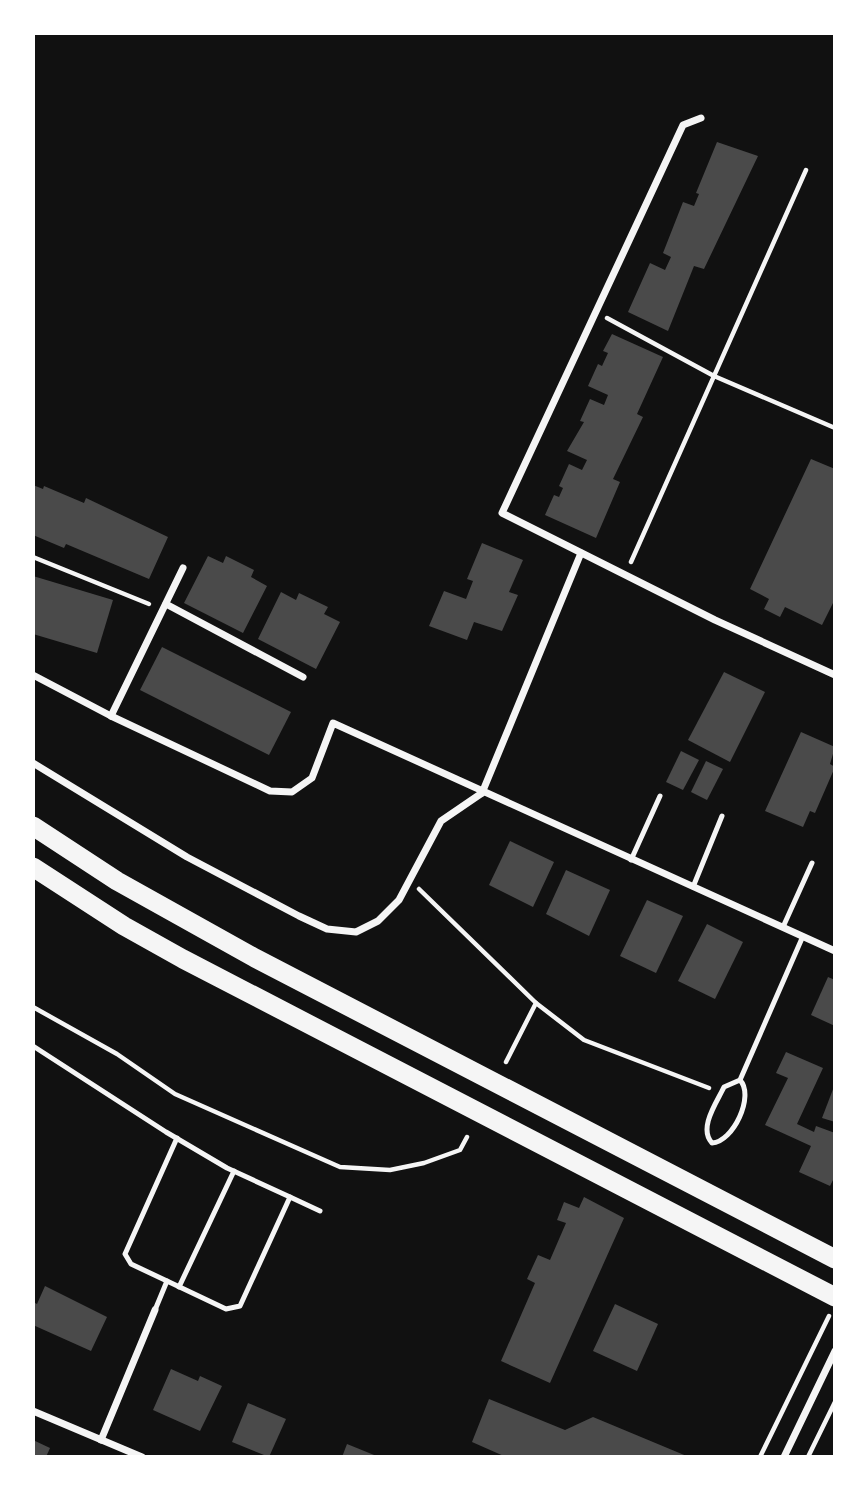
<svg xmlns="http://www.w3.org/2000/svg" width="868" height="1490" viewBox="0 0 868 1490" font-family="Rubik,sans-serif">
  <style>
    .building { fill: #4a4a4a }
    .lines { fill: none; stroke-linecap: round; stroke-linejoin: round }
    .path { stroke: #f5f5f5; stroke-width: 4.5 }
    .service { stroke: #f5f5f5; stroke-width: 5 }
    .minor { stroke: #f5f5f5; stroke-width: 7 }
    .trunk { stroke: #f5f5f5; stroke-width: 19 }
  </style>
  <rect width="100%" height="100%" fill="#111"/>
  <g class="building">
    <polygon points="717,142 758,156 704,269 694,266 668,331 628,312 650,263 665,270 671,257 663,253 683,202 694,206 699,194 696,193"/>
    <polygon points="612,334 663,357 637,414 643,417 613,479 620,482 596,538 545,515 554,495 559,497 563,488 559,486 569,464 582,470 587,460 567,451 584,422 580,421 590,399 604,405 608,395 588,386 598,364 602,366 608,353 603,351"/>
    <polygon points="811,459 835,469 835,599 822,625 785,607 780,617 764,609 769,599 750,589"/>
    <polygon points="33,485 43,489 44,486 84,503 86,498 168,537 149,579 66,544 64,548 33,535"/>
    <polygon points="482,543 523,560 509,592 518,595 502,631 474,622 467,640 429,626 444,591 466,599 473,581 467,579"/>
    <polygon points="208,556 223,563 226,556 254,570 251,577 267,586 243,633 184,603"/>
    <polygon points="33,576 113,600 97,653 33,634"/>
    <polygon points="281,592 296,600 299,593 328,607 324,614 340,622 316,669 258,639"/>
    <polygon points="162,647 291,712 269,755 140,690"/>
    <polygon points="724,672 765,692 730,762 688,740"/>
    <polygon points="801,732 835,747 830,764 835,767 815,813 810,811 803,827 765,811"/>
    <polygon points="681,751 699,760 683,790 666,782"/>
    <polygon points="706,761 723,769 707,800 691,792"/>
    <polygon points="510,841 554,862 533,907 489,885"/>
    <polygon points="566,870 610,890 589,936 546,914"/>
    <polygon points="647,900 683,916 656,973 620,956"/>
    <polygon points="707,924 743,942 715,999 678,981"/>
    <polygon points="828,977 835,980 835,1026 811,1015"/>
    <polygon points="786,1052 823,1068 797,1124 814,1132 816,1126 835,1133 835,1176 830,1186 799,1172 811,1146 765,1125 788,1078 776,1073"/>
    <polygon points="835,1084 835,1122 822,1118"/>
    <polygon points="584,1197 624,1218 550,1383 501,1361 535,1283 527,1279 538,1255 550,1260 566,1223 557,1220 564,1202 579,1208"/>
    <polygon points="45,1286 107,1317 91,1351 33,1325 33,1302 37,1304"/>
    <polygon points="615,1304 658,1324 637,1371 593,1351"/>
    <polygon points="171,1369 198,1381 200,1376 222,1386 200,1431 153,1410"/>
    <polygon points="489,1399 565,1430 593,1417 689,1457 506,1457 472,1442"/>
    <polygon points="248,1403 286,1419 269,1457 232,1442"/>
    <polygon points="33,1440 50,1448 46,1457 33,1457"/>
    <polygon points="347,1444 379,1457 342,1457"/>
  </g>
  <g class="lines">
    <g class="path">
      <polyline points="607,318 714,376 835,428"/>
      <polyline points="33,557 149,604"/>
      <polyline points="631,562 806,170"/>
      <polyline points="419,889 536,1003 506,1062"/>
      <polyline points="536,1003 584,1040 709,1088"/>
      <polyline points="33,1007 117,1054 175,1094 340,1167 390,1170 424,1163 460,1150 467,1137"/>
      <polyline points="760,1457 829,1316"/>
      <polyline points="808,1457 835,1402"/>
    </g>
    <g class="service">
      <polyline points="631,860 660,796"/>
      <polyline points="693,887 722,816"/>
      <polyline points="783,927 812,863"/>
      <polyline points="33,1046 166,1132 227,1168 290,1197 240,1306 226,1309 167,1281 155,1310"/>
      <path d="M740,1080L724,1087C717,1102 698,1128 712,1143C733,1142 755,1096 740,1080L803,936"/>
      <polyline points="290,1197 320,1211"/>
      <polyline points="167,1281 131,1264 125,1254 177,1138"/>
      <polyline points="179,1287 234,1171"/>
    </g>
    <g class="minor">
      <polyline points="701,118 683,125 502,513 715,620 835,675"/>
      <polyline points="166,604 303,677"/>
      <polyline points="33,675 111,716 270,791 292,792 312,778 333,723 835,951"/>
      <polyline points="111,716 183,568"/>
      <polyline points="33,763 187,857 299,916 327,929 356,932 378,921 399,900 441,821 482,793"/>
      <polyline points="482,793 581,553"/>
      <polyline points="33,1411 142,1457"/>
      <polyline points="101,1440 155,1310"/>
      <polyline points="784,1457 835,1351"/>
    </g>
    <g class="trunk">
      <polyline points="33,826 117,881 255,958 835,1259"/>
      <polyline points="33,867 124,926 183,959 835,1297"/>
    </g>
  </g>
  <rect width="868" height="1490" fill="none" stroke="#ffffff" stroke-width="70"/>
</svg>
